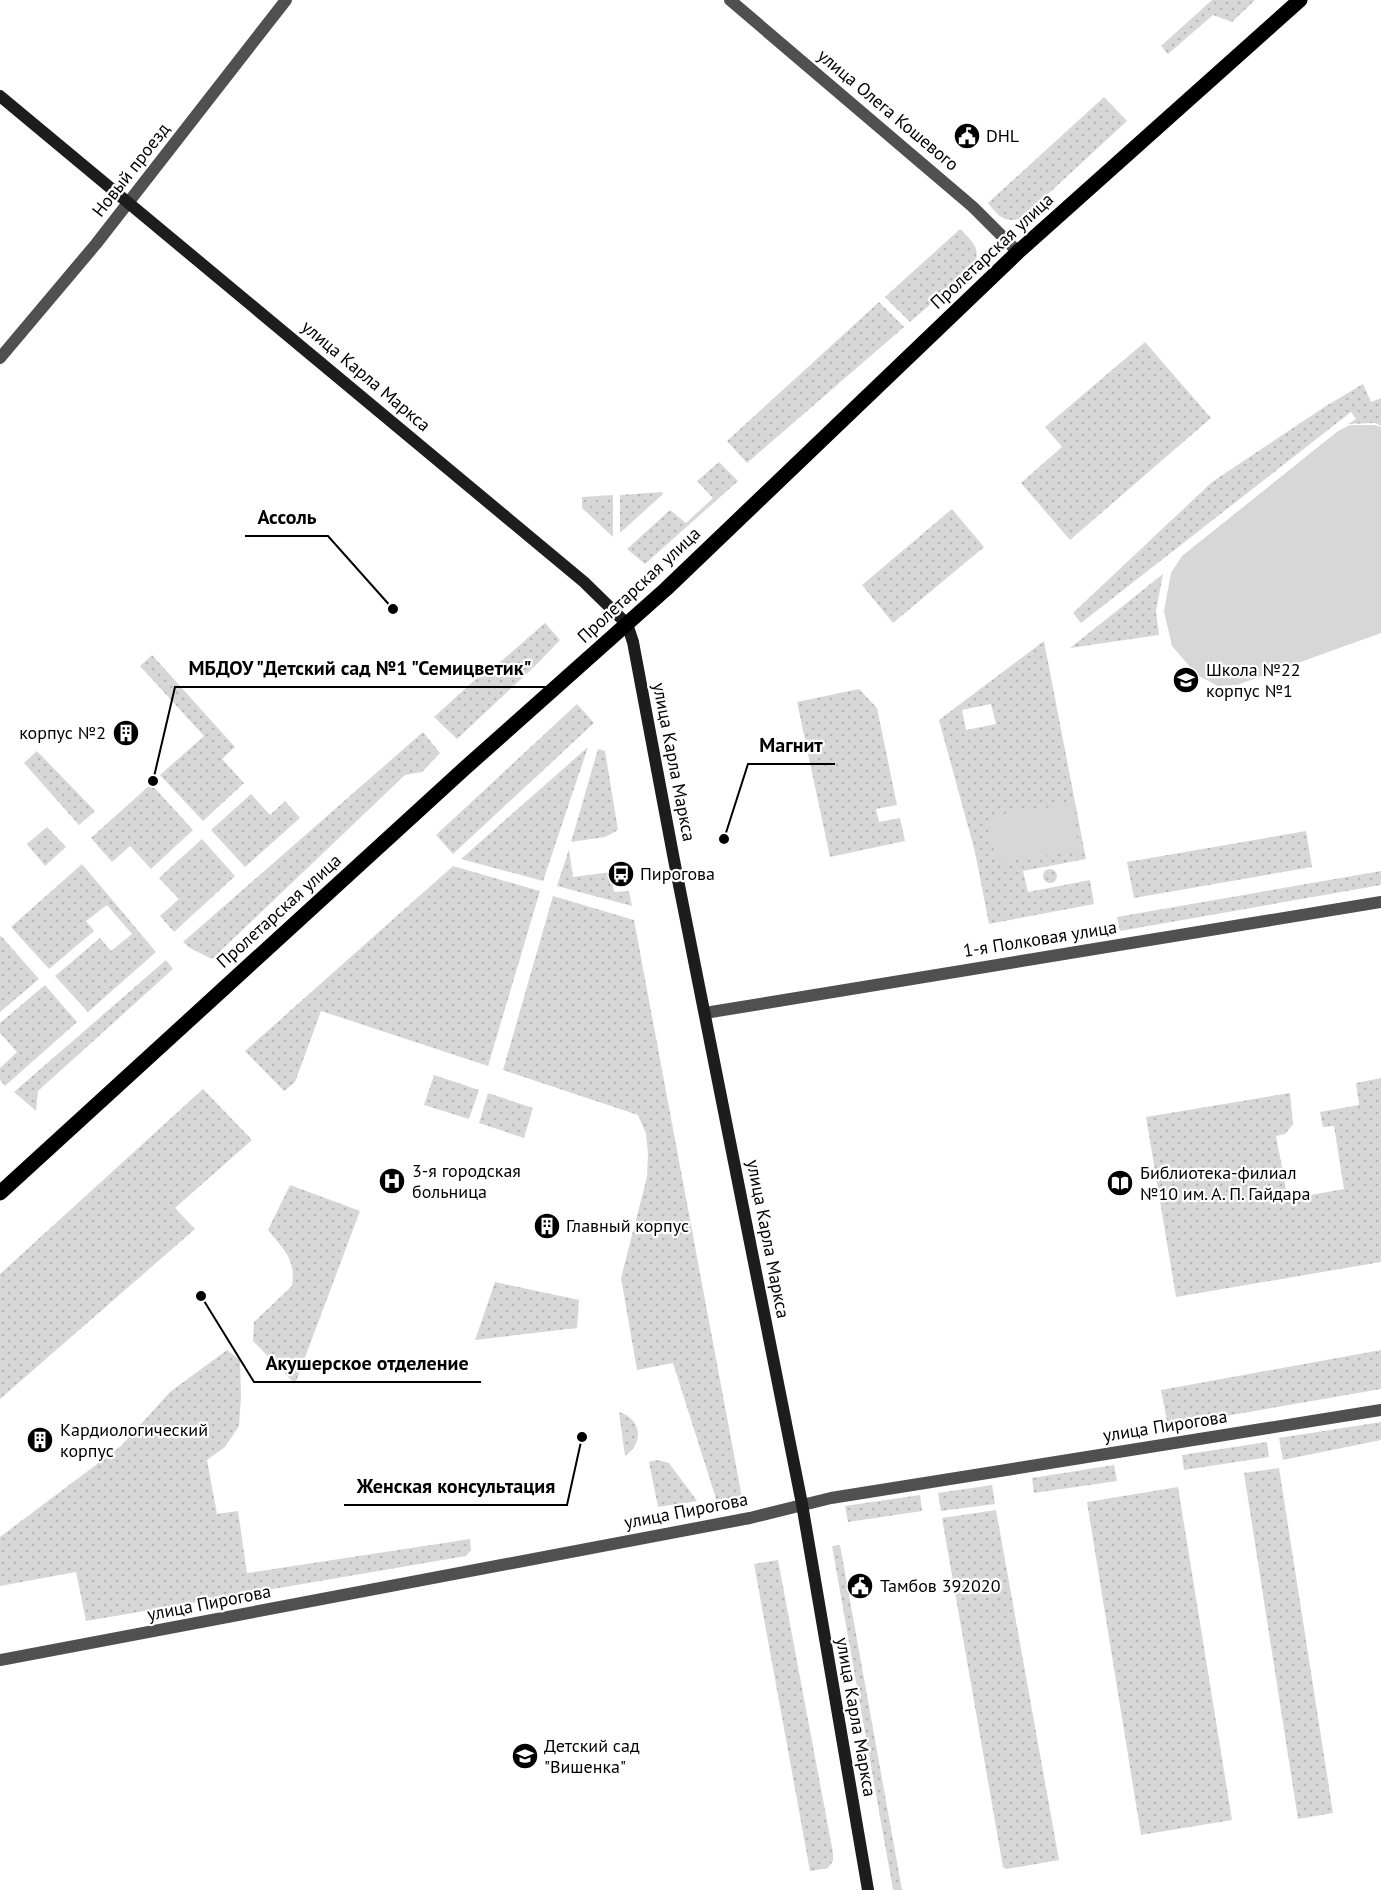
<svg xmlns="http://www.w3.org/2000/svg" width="1381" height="1890" viewBox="0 0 1381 1890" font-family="'PT Sans',sans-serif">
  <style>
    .grass { fill: url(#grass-dots); fill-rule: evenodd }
    .pitch { fill: #d7d7d7 }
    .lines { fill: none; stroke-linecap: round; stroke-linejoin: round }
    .minor { stroke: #505050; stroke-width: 12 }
    .secondary { stroke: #1d1d1d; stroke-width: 12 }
    .primary { stroke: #000; stroke-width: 15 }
    .labels { text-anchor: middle; stroke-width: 4.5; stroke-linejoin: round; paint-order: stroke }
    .street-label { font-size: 18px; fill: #000; stroke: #fff }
    .poi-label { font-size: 18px; fill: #000; stroke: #fff; text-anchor: start }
    .leader { fill: none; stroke: #000; stroke-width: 2 }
    .callout-dot { fill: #000; stroke: #fff; stroke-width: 2 }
    .callout-label { font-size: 20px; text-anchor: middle; font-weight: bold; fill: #000; stroke: #fff; stroke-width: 4.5; stroke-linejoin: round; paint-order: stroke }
  </style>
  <defs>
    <pattern id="grass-dots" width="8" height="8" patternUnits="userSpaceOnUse" patternTransform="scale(1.5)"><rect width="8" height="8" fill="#d7d7d7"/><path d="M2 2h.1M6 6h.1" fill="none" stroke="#b7b7b7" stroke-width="1.8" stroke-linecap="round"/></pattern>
  </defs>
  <rect width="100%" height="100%" fill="#fff"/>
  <g class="grass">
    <polygon points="1212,0 1255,0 1232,22 1213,15 1168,54 1161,46"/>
    <path d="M1104,97L1127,121L1022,218C1005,224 998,216 988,203Z"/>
    <path d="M960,229C974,243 984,251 970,270L910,322L885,297Z"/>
    <polygon points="879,302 904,327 747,463 727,441"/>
    <polygon points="1145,342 1211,418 1070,540 1021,483 1062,447 1045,427"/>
    <polygon points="1363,384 1371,402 1381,398 1381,426 1375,423 1348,424 1356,419 1351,412 1081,623 1073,613 1212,482 1326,406"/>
    <polygon points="719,462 738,481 645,564 627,549 670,510 686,523 713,498 697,481"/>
    <polygon points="662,492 663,494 620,533 620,495"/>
    <polygon points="613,495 613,537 582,508 582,497"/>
    <polygon points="952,509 984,547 893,623 862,585"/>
    <polygon points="1163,574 1156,611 1159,635 1070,648"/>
    <polygon points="545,623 560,640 537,664 457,739 434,717 477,678 483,677"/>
    <path d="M1044,641L1086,859L1023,871L1028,892L1090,880L1094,904L989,924L975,852L939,720ZM991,704L996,724L966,730L962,710Z"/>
    <polygon points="152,655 235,747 222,759 244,783 203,821 160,775 204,736 140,666"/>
    <polygon points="859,689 877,708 897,805 876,809 879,822 900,818 905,841 830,857 797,702"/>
    <polygon points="577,704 594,723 453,854 436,835"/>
    <polygon points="423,732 440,753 422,772 405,775 212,959 190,948 183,942"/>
    <polygon points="588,747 543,881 461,859"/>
    <polygon points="598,749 605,751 618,830 605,837 571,842"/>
    <polygon points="37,751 95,811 79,825 24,763"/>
    <polygon points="151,784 193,830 151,869 130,846 112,862 91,838"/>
    <polygon points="251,794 270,815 285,801 300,818 245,867 211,830"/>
    <polygon points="47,827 66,847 45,866 27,844"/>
    <polygon points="1306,831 1312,867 1134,898 1127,862"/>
    <polygon points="202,839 235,876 174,932 160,916 179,899 159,878"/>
    <polygon points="569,849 573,877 611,872 614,892 629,891 632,906 557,886"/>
    <polygon points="82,864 156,952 88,1012 55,976 100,938 111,951 132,934 107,905 86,921 94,931 49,969 11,927"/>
    <polygon points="453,866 540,891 488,1066 321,1011 295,1082 284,1091 245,1051"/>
    <circle cx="1050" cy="876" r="7"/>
    <polygon points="1381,871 1381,885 1120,931 1117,917"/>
    <polygon points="553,896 634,920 743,1503 719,1508 673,1363 637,1370 621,1278 647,1177 648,1154 646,1134 638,1115 503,1070"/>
    <polygon points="1,936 39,979 0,1012 0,937"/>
    <polygon points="166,960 173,969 38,1091 36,1111 14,1092"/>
    <polygon points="45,985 77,1022 5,1086 0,1080 0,1068 17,1052 0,1033 0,1023"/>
    <polygon points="434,1075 479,1090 469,1119 424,1105"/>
    <polygon points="1381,1078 1381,1262 1176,1297 1146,1117 1290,1093 1293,1124 1285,1134 1276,1136 1288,1199 1344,1189 1334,1126 1323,1127 1320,1112 1359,1105 1356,1083"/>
    <polygon points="203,1089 252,1140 175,1208 195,1229 0,1399 0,1274"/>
    <polygon points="488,1093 533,1108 524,1138 479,1123"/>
    <path d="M290,1185L360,1211L295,1384L253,1341L254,1322L292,1286C296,1259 284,1250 268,1230Z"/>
    <polygon points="495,1282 579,1300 577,1328 475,1340"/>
    <polygon points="227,1350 240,1360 241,1396 239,1426 225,1447 207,1460 217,1514 238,1511 247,1573 470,1539 471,1550 466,1556 86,1621 76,1572 0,1586 0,1537 121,1446 170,1392"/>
    <polygon points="1381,1350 1381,1389 1168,1426 1161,1390"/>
    <path d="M619,1412C641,1419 645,1442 625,1456Z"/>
    <polygon points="1381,1422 1381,1440 1283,1460 1279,1438"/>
    <polygon points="1267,1442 1269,1457 1184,1470 1182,1455"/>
    <polygon points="658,1460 669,1463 697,1501 658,1507 649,1462"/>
    <polygon points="1114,1465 1117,1481 1034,1493 1032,1478"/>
    <polygon points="1279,1468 1333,1813 1298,1819 1244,1473"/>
    <polygon points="992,1485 995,1504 941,1511 938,1493"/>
    <polygon points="1178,1487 1232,1820 1141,1835 1087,1502"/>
    <polygon points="920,1495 922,1511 848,1522 845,1506"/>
    <polygon points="996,1510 1059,1860 1007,1869 1003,1867 942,1518"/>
    <polygon points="840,1545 902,1890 893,1890 832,1546"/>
    <polygon points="778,1560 833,1853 833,1861 828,1868 810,1871 754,1564"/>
  </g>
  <g class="pitch">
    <polygon points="1350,425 1374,425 1381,427 1381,633 1237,685 1218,686 1197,675 1172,646 1164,611 1171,573 1182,556 1338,431"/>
    <polygon points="1072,804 1079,851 996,863 989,816"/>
  </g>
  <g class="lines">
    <g class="minor">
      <polyline points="730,0 973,207 1018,252"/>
      <polyline points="0,358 96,244 286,0"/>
      <polyline points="705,1013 1381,902"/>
      <polyline points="0,1660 750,1518 831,1498 1381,1410"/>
    </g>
    <polyline class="secondary" points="0,96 584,582 627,624 633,642 674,860 802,1504 868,1890"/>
    <polyline class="primary" points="0,1193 465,768 666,589 1018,252 1300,0"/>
  </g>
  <defs>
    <symbol id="civic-disc" viewBox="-11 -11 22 22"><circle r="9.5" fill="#000" stroke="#fff"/><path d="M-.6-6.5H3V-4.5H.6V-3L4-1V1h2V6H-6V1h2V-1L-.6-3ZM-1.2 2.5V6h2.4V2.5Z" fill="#fff"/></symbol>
    <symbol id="school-disc" viewBox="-11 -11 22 22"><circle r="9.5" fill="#000" stroke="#fff"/><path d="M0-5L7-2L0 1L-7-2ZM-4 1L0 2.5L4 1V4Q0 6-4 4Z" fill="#fff"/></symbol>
    <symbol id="building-disc" viewBox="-11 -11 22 22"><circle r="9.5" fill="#000" stroke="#fff"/><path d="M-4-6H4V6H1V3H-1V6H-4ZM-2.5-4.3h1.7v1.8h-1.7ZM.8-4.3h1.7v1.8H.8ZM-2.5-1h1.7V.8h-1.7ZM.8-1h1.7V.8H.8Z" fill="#fff"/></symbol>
    <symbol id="bus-disc" viewBox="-11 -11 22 22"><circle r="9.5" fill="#000" stroke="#fff"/><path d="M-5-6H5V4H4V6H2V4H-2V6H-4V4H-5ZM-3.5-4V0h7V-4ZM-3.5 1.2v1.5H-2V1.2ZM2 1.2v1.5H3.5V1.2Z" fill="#fff"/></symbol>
    <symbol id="hospital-disc" viewBox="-11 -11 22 22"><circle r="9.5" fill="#000" stroke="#fff"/><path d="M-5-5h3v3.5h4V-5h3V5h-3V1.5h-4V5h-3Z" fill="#fff"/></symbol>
    <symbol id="library-disc" viewBox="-11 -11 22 22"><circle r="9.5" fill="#000" stroke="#fff"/><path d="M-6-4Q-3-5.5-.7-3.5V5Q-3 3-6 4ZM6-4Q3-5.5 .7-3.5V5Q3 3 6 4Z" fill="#fff"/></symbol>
  </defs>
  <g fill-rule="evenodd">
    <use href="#civic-disc" x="952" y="121" width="30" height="30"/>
    <use href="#school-disc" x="1171" y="665" width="30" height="30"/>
    <use href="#building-disc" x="111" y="718" width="30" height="30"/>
    <use href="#bus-disc" x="606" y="859" width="30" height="30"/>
    <use href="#hospital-disc" x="377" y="1166" width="30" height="30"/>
    <use href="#library-disc" x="1105" y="1168" width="30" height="30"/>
    <use href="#building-disc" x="532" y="1211" width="30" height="30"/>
    <use href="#building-disc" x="25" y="1425" width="30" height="30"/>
    <use href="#civic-disc" x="845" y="1571" width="30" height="30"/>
    <use href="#school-disc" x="510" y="1741" width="30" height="30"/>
  </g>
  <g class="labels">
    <g class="street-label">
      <text transform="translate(888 110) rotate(40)" y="6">улица Олега Кошевого</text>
      <text transform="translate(131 170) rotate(-52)" y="6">Новый проезд</text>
      <text transform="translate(992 251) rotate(-43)" y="6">Пролетарская улица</text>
      <text transform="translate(366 376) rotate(40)" y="6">улица Карла Маркса</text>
      <text transform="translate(639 585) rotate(-43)" y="6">Пролетарская улица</text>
      <text transform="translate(674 762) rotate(79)" y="6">улица Карла Маркса</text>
      <text transform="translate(279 911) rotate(-42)" y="6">Пролетарская улица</text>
      <text transform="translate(1040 939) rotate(-9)" y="6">1-я Полковая улица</text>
      <text transform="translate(768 1239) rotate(79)" y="6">улица Карла Маркса</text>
      <text transform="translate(1165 1426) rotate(-9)" y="6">улица Пирогова</text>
      <text transform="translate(686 1511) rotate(-11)" y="6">улица Пирогова</text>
      <text transform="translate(209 1603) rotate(-11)" y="6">улица Пирогова</text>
      <text transform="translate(856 1717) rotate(80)" y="6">улица Карла Маркса</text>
    </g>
    <g class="poi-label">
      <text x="986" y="142">DHL</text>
      <text x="1206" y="676">Школа №22<tspan x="1206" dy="21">корпус №1</tspan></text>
      <text x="106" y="739" text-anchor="end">корпус №2</text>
      <text x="640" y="880">Пирогова</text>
      <text x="412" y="1177">3-я городская<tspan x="412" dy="21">больница</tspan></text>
      <text x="1140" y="1179">Библиотека-филиал<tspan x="1140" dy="21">№10 им. А. П. Гайдара</tspan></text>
      <text x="566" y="1232">Главный корпус</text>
      <text x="60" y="1436">Кардиологический<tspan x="60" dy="21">корпус</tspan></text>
      <text x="880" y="1592">Тамбов 392020</text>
      <text x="544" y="1752">Детский сад<tspan x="544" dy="21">"Вишенка"</tspan></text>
    </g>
  </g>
  <path class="leader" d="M393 609L328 536H245M153 781L175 687H546M724 839L748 764H835M201 1296L254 1382H481M582 1437L567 1505H344"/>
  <g class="callout-dot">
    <circle cx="393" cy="609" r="6"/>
    <circle cx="153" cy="781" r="6"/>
    <circle cx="724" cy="839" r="6"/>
    <circle cx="201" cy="1296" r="6"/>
    <circle cx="582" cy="1437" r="6"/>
  </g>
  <g class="callout-label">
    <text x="287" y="524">Ассоль</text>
    <text x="360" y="675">МБДОУ "Детский сад №1 "Семицветик"</text>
    <text x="791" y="752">Магнит</text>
    <text x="367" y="1370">Акушерское отделение</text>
    <text x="456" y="1493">Женская консультация</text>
  </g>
</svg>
